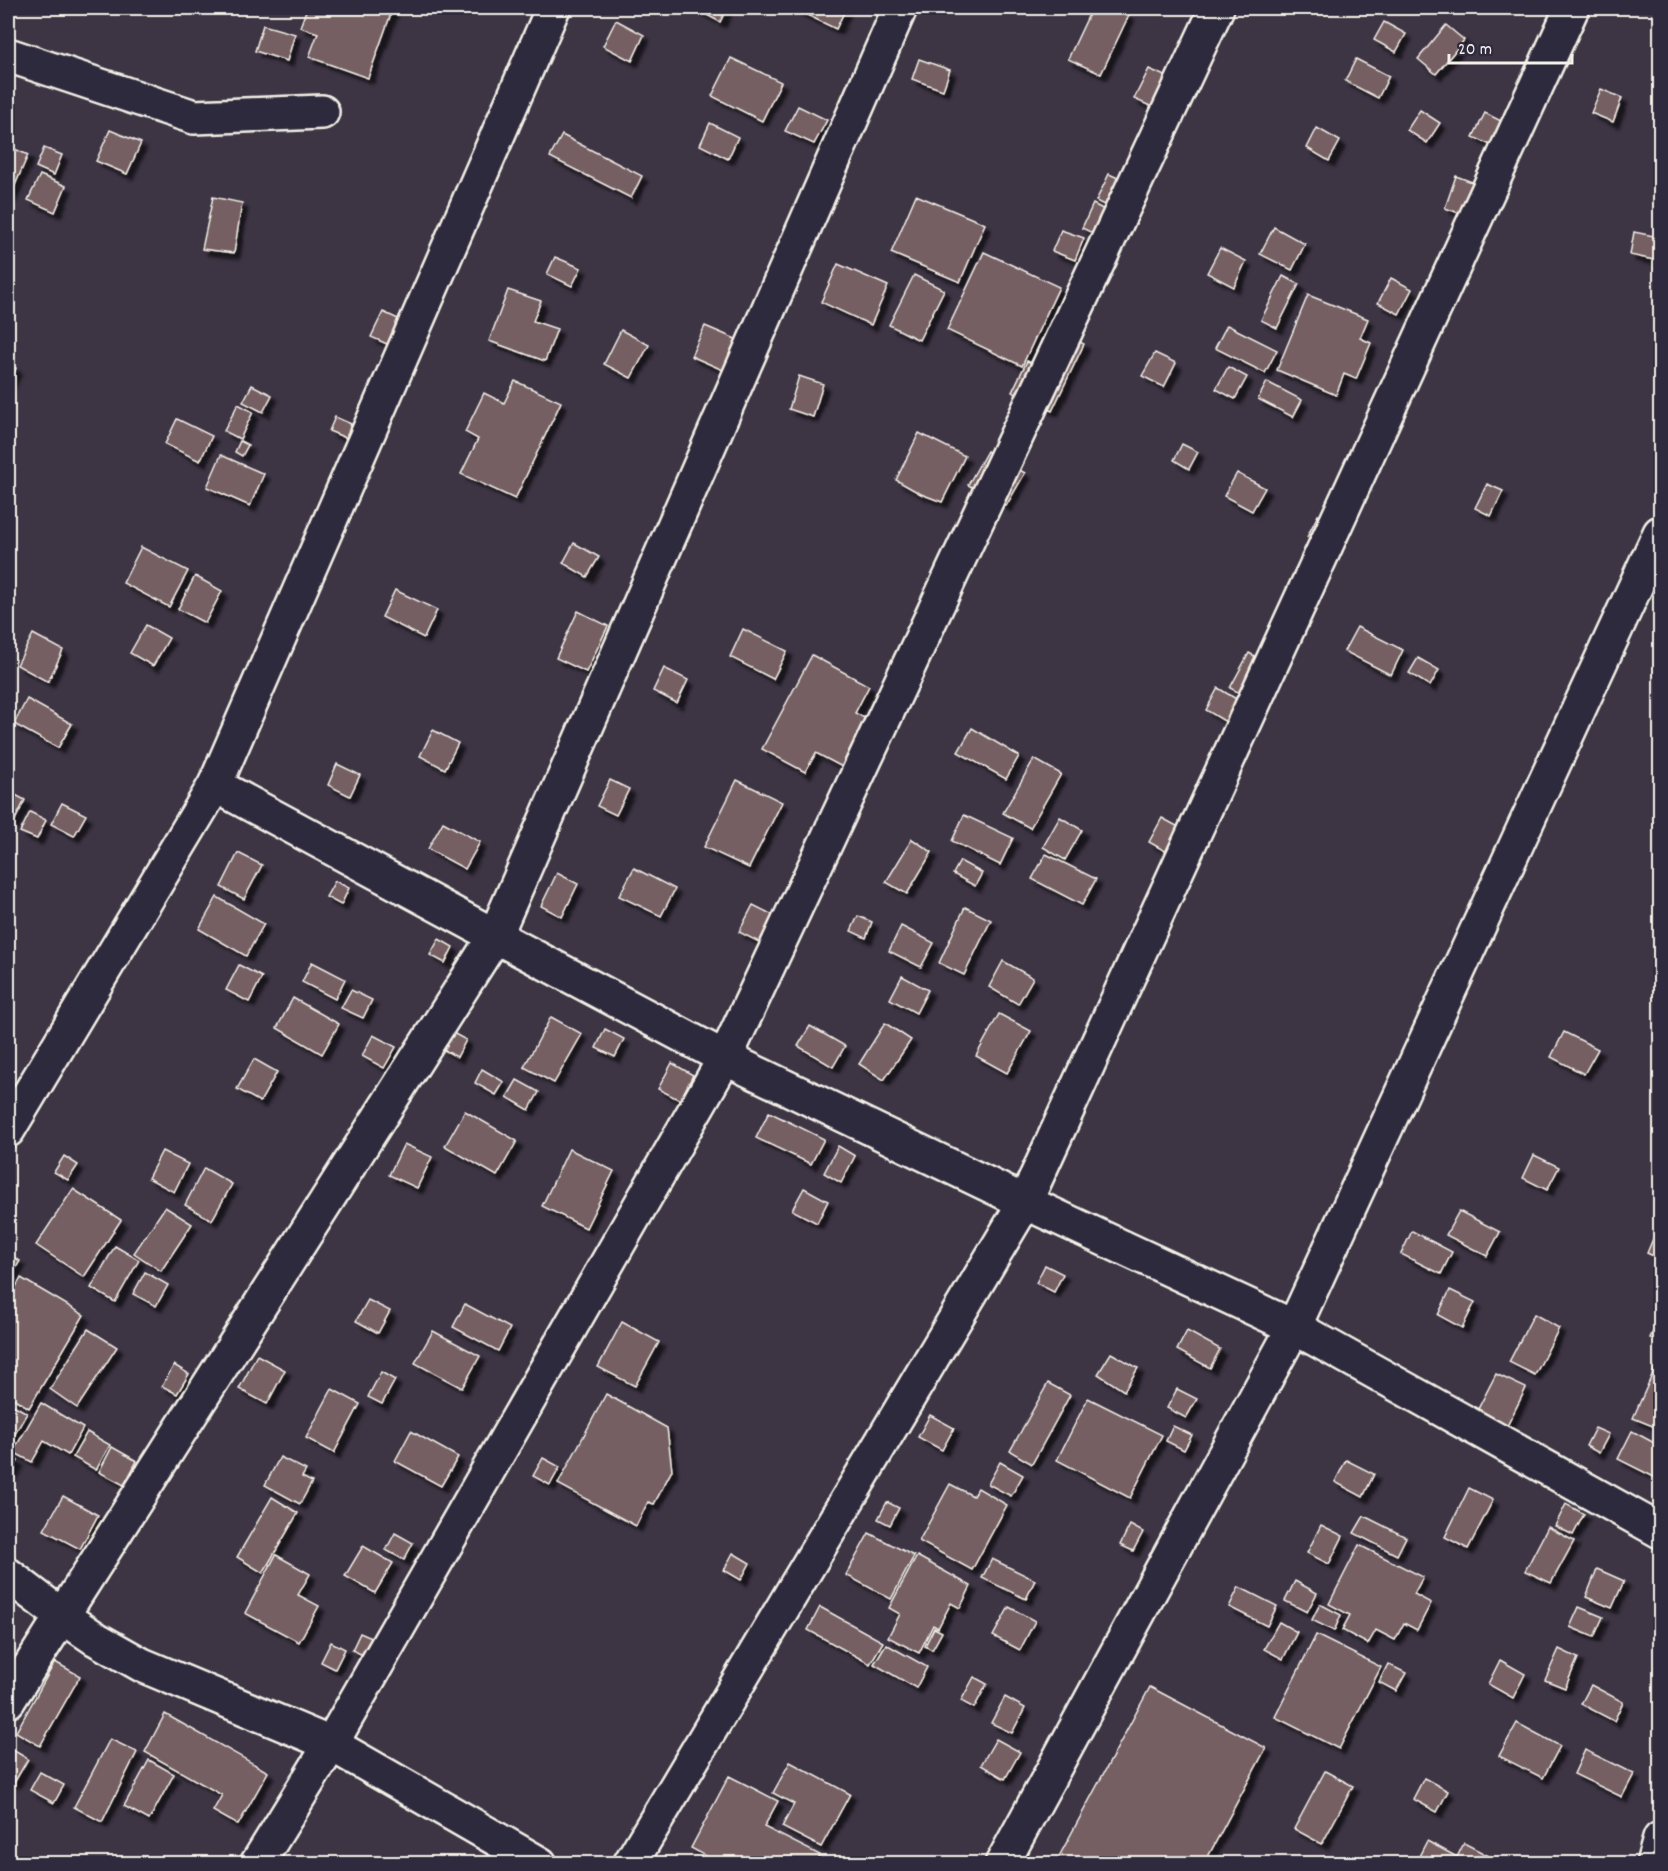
<svg xmlns="http://www.w3.org/2000/svg" width="1668" height="1871" viewBox="0 0 1668 1871" font-family="Dekko,sans-serif">
  <style>
    .building { fill: #745e62; stroke: #f4f1e8; stroke-width: 1.5; filter: url(#shadow) }
    .lines { fill: none; stroke-linecap: round; stroke-linejoin: round }
    .street-casing { stroke: #f4f1e8; stroke-width: 38 }
    .street { stroke: #2f2a3d; stroke-width: 33 }
  </style>
  <defs>
    <filter id="shadow"><feDropShadow dx="5.5" dy="5.5" stdDeviation="1.5" flood-color="#0009"/></filter>
  </defs>
  <rect width="100%" height="100%" fill="#3d3444"/>
  <filter id="ink" filterUnits="userSpaceOnUse"><feTurbulence type="fractalNoise" baseFrequency=".0167" numOctaves="2"/><feDisplacementMap in="SourceGraphic" scale="12" xChannelSelector="R" yChannelSelector="G"/><feConvolveMatrix kernelMatrix="1 2 1 2 8 2 1 2 1" color-interpolation-filters="sRGB"/></filter>
  <g filter="url(#ink)">
    <g class="building">
      <polygon points="307,8 393,8 368,78 309,57 318,33 300,27"/>
      <polygon points="694,8 727,8 720,22"/>
      <polygon points="793,8 846,8 836,29"/>
      <polygon points="1092,8 1113,8 1129,15 1101,74 1068,59"/>
      <polygon points="616,20 644,35 632,61 603,46"/>
      <polygon points="1384,22 1406,34 1396,52 1374,40"/>
      <polygon points="263,25 295,34 287,61 255,51"/>
      <polygon points="1446,25 1464,40 1436,74 1418,59"/>
      <polygon points="731,58 781,82 762,121 712,96"/>
      <polygon points="919,59 950,70 943,90 912,79"/>
      <polygon points="1356,59 1389,76 1378,98 1345,81"/>
      <polygon points="1149,69 1178,82 1164,112 1134,99"/>
      <polygon points="1601,89 1622,98 1613,122 1591,113"/>
      <polygon points="798,106 827,120 814,144 785,131"/>
      <polygon points="1420,110 1440,123 1427,143 1407,130"/>
      <polygon points="1485,113 1507,124 1495,147 1473,137"/>
      <polygon points="710,123 738,137 728,159 700,145"/>
      <polygon points="1317,128 1340,141 1329,161 1307,148"/>
      <polygon points="110,130 141,143 127,174 96,161"/>
      <polygon points="562,135 642,176 631,198 550,157"/>
      <polygon points="8,146 28,155 10,197 8,196"/>
      <polygon points="44,148 62,155 54,175 36,167"/>
      <polygon points="1109,174 1134,185 1120,213 1096,201"/>
      <polygon points="40,175 66,186 55,212 28,200"/>
      <polygon points="1456,176 1485,187 1473,218 1445,208"/>
      <polygon points="916,195 985,224 960,282 891,253"/>
      <polygon points="213,197 242,203 234,253 202,249"/>
      <polygon points="1093,204 1118,217 1107,240 1082,228"/>
      <polygon points="1274,227 1305,244 1292,270 1260,254"/>
      <polygon points="1061,230 1084,238 1075,260 1052,251"/>
      <polygon points="1634,232 1659,237 1654,260 1630,255"/>
      <polygon points="1220,248 1246,261 1234,287 1207,273"/>
      <polygon points="984,252 1059,287 1022,366 947,330"/>
      <polygon points="555,257 581,268 572,286 547,274"/>
      <polygon points="838,264 888,286 871,325 821,302"/>
      <polygon points="914,275 944,290 919,340 889,325"/>
      <polygon points="1283,276 1299,284 1277,328 1261,320"/>
      <polygon points="1391,278 1412,289 1399,314 1378,303"/>
      <polygon points="508,290 541,301 533,321 557,329 545,361 489,341"/>
      <polygon points="1308,295 1368,319 1360,338 1371,343 1356,379 1344,374 1336,395 1277,370"/>
      <polygon points="383,312 407,323 396,348 371,337"/>
      <polygon points="1227,325 1277,350 1265,373 1215,348"/>
      <polygon points="705,326 745,343 732,374 691,356"/>
      <polygon points="621,330 649,345 631,378 604,364"/>
      <polygon points="1056,330 1084,344 1052,411 1012,392 1027,361 1038,366"/>
      <polygon points="1155,353 1176,363 1164,387 1142,376"/>
      <polygon points="8,364 16,368 8,387"/>
      <polygon points="1228,367 1247,377 1235,399 1216,389"/>
      <polygon points="799,376 823,384 813,417 789,409"/>
      <polygon points="515,381 561,402 515,499 461,474 478,439 465,432 484,393 504,403"/>
      <polygon points="1267,382 1302,400 1293,417 1258,399"/>
      <polygon points="252,385 272,395 263,412 243,402"/>
      <polygon points="238,404 253,412 240,439 224,431"/>
      <polygon points="335,417 351,424 346,438 329,431"/>
      <polygon points="177,419 212,436 200,461 165,444"/>
      <polygon points="919,433 965,456 942,502 921,494 896,480"/>
      <polygon points="240,441 248,445 242,456 235,452"/>
      <polygon points="1182,444 1198,452 1189,469 1174,460"/>
      <polygon points="987,451 1025,473 1006,506 968,485"/>
      <polygon points="221,455 264,474 250,506 207,487"/>
      <polygon points="1237,473 1265,488 1252,511 1224,496"/>
      <polygon points="1487,484 1503,491 1491,516 1475,508"/>
      <polygon points="1318,515 1336,525 1325,547 1307,537"/>
      <polygon points="574,543 599,557 587,577 563,563"/>
      <polygon points="141,547 188,571 169,607 123,583"/>
      <polygon points="195,576 222,591 205,623 178,609"/>
      <polygon points="395,590 437,610 424,638 382,617"/>
      <polygon points="578,611 608,626 586,672 556,658"/>
      <polygon points="146,625 169,638 153,666 130,653"/>
      <polygon points="1357,627 1403,650 1391,675 1344,651"/>
      <polygon points="743,629 787,651 773,679 730,657"/>
      <polygon points="33,634 63,650 48,682 17,665"/>
      <polygon points="1249,653 1271,665 1253,700 1230,688"/>
      <polygon points="812,655 869,686 855,713 872,722 846,769 816,753 805,772 762,749"/>
      <polygon points="1418,658 1439,670 1430,686 1409,673"/>
      <polygon points="664,668 688,680 677,703 653,691"/>
      <polygon points="1218,688 1238,700 1226,722 1206,710"/>
      <polygon points="27,699 72,724 58,748 14,724"/>
      <polygon points="972,728 1019,756 1006,779 958,752"/>
      <polygon points="433,730 458,743 445,769 420,756"/>
      <polygon points="1034,759 1061,774 1030,828 1003,813"/>
      <polygon points="337,764 360,775 350,796 328,785"/>
      <polygon points="610,780 629,789 616,815 597,806"/>
      <polygon points="737,780 782,802 749,868 704,847"/>
      <polygon points="8,791 25,800 13,824 8,821"/>
      <polygon points="62,803 86,815 74,836 51,824"/>
      <polygon points="30,812 46,820 37,839 20,832"/>
      <polygon points="964,815 1013,838 1000,865 952,841"/>
      <polygon points="1060,817 1082,830 1065,860 1043,847"/>
      <polygon points="1162,818 1188,832 1174,856 1149,842"/>
      <polygon points="443,822 480,842 465,869 428,849"/>
      <polygon points="912,839 932,852 907,894 886,882"/>
      <polygon points="238,853 262,865 244,899 221,887"/>
      <polygon points="1046,854 1096,879 1082,905 1032,879"/>
      <polygon points="960,861 982,873 975,886 953,874"/>
      <polygon points="634,868 675,889 661,916 619,896"/>
      <polygon points="557,873 578,884 562,917 541,906"/>
      <polygon points="335,881 349,888 341,905 326,897"/>
      <polygon points="217,897 264,924 246,956 199,929"/>
      <polygon points="753,905 787,922 773,949 739,932"/>
      <polygon points="965,907 991,920 964,975 939,963"/>
      <polygon points="858,916 872,922 866,938 851,931"/>
      <polygon points="901,926 934,943 921,967 889,951"/>
      <polygon points="439,939 453,947 445,963 430,955"/>
      <polygon points="1003,961 1033,978 1018,1004 989,987"/>
      <polygon points="312,962 345,979 335,999 302,982"/>
      <polygon points="239,965 262,977 249,1002 226,990"/>
      <polygon points="902,976 928,990 916,1013 890,999"/>
      <polygon points="351,990 372,1000 363,1018 341,1008"/>
      <polygon points="293,998 339,1024 322,1054 277,1028"/>
      <polygon points="999,1014 1031,1031 1007,1073 976,1056"/>
      <polygon points="551,1017 582,1034 554,1083 524,1067"/>
      <polygon points="885,1023 911,1040 884,1080 859,1064"/>
      <polygon points="810,1026 845,1046 833,1067 798,1046"/>
      <polygon points="605,1029 624,1039 615,1057 596,1048"/>
      <polygon points="451,1032 466,1040 457,1057 442,1049"/>
      <polygon points="1564,1032 1598,1049 1584,1074 1551,1057"/>
      <polygon points="373,1035 396,1047 384,1068 362,1056"/>
      <polygon points="254,1059 277,1072 260,1102 237,1089"/>
      <polygon points="672,1063 693,1075 680,1100 658,1089"/>
      <polygon points="482,1069 504,1082 496,1095 475,1083"/>
      <polygon points="517,1080 539,1092 529,1110 507,1097"/>
      <polygon points="465,1111 517,1141 497,1176 445,1146"/>
      <polygon points="769,1112 824,1139 811,1164 756,1138"/>
      <polygon points="404,1144 432,1157 417,1188 389,1175"/>
      <polygon points="838,1146 855,1156 841,1183 824,1173"/>
      <polygon points="569,1149 614,1171 586,1228 542,1206"/>
      <polygon points="162,1151 188,1164 174,1192 148,1178"/>
      <polygon points="1534,1155 1559,1167 1547,1190 1523,1178"/>
      <polygon points="64,1156 78,1165 68,1180 54,1172"/>
      <polygon points="204,1168 232,1184 212,1220 185,1205"/>
      <polygon points="804,1188 828,1201 817,1223 792,1210"/>
      <polygon points="73,1189 121,1220 84,1277 36,1245"/>
      <polygon points="165,1207 192,1224 161,1271 134,1253"/>
      <polygon points="1459,1211 1500,1232 1487,1256 1446,1235"/>
      <polygon points="1660,1222 1660,1259 1647,1253"/>
      <polygon points="1412,1231 1452,1252 1441,1274 1401,1254"/>
      <polygon points="115,1246 139,1260 115,1302 91,1288"/>
      <polygon points="8,1254 20,1261 8,1281"/>
      <polygon points="1045,1265 1063,1274 1054,1292 1036,1283"/>
      <polygon points="145,1272 168,1285 156,1306 133,1294"/>
      <polygon points="21,1278 84,1315 29,1408 8,1395 8,1300"/>
      <polygon points="1450,1290 1475,1302 1462,1328 1438,1315"/>
      <polygon points="368,1300 390,1311 378,1333 356,1321"/>
      <polygon points="465,1304 510,1328 498,1351 453,1327"/>
      <polygon points="1534,1314 1559,1328 1535,1375 1509,1362"/>
      <polygon points="1660,1317 1660,1343 1650,1338"/>
      <polygon points="622,1322 659,1342 635,1386 598,1367"/>
      <polygon points="88,1329 117,1347 77,1408 50,1389"/>
      <polygon points="433,1331 480,1356 462,1388 415,1363"/>
      <polygon points="1187,1331 1220,1349 1210,1368 1177,1350"/>
      <polygon points="1111,1353 1138,1368 1124,1391 1098,1374"/>
      <polygon points="257,1355 285,1370 267,1404 239,1389"/>
      <polygon points="1660,1357 1660,1429 1633,1418"/>
      <polygon points="174,1365 189,1374 177,1394 162,1386"/>
      <polygon points="381,1372 395,1380 382,1404 368,1397"/>
      <polygon points="1496,1374 1526,1388 1507,1426 1477,1411"/>
      <polygon points="1048,1383 1070,1395 1032,1464 1010,1451"/>
      <polygon points="332,1389 360,1404 334,1453 306,1438"/>
      <polygon points="1177,1389 1197,1399 1186,1418 1167,1408"/>
      <polygon points="606,1394 667,1428 672,1470 654,1504 648,1502 636,1526 558,1484"/>
      <polygon points="1088,1398 1162,1435 1130,1498 1057,1460"/>
      <polygon points="8,1402 27,1413 8,1446"/>
      <polygon points="41,1403 83,1428 68,1455 44,1441 32,1462 13,1452"/>
      <polygon points="930,1415 954,1428 942,1450 918,1437"/>
      <polygon points="1173,1426 1192,1435 1184,1450 1166,1441"/>
      <polygon points="1595,1428 1609,1434 1599,1453 1586,1446"/>
      <polygon points="411,1431 458,1457 441,1486 395,1461"/>
      <polygon points="1632,1431 1660,1446 1660,1480 1618,1459"/>
      <polygon points="87,1432 110,1445 96,1470 73,1457"/>
      <polygon points="112,1447 137,1461 124,1485 99,1472"/>
      <polygon points="8,1455 18,1461 8,1477"/>
      <polygon points="280,1457 306,1470 302,1477 312,1482 300,1504 265,1485"/>
      <polygon points="543,1458 560,1467 550,1485 533,1476"/>
      <polygon points="1346,1460 1374,1474 1363,1497 1335,1482"/>
      <polygon points="1000,1462 1023,1475 1011,1496 988,1484"/>
      <polygon points="950,1484 973,1496 978,1488 1007,1505 972,1570 919,1541"/>
      <polygon points="1469,1488 1493,1500 1468,1549 1445,1537"/>
      <polygon points="63,1496 98,1515 80,1549 44,1530"/>
      <polygon points="272,1497 298,1513 263,1573 237,1557"/>
      <polygon points="887,1502 899,1508 890,1525 878,1519"/>
      <polygon points="1566,1504 1584,1514 1573,1535 1555,1526"/>
      <polygon points="1364,1516 1406,1537 1397,1555 1354,1533"/>
      <polygon points="1130,1525 1143,1532 1133,1551 1120,1545"/>
      <polygon points="1321,1525 1343,1536 1329,1564 1307,1553"/>
      <polygon points="1548,1527 1574,1541 1551,1583 1525,1571"/>
      <polygon points="395,1533 413,1543 404,1560 386,1550"/>
      <polygon points="869,1533 914,1556 891,1599 846,1575"/>
      <polygon points="1359,1545 1423,1577 1414,1594 1431,1603 1417,1630 1404,1623 1395,1640 1376,1630 1368,1644 1342,1630 1350,1615 1329,1604"/>
      <polygon points="363,1546 393,1563 375,1593 345,1576"/>
      <polygon points="733,1553 750,1563 741,1580 724,1570"/>
      <polygon points="276,1555 310,1574 298,1595 319,1606 299,1642 245,1613"/>
      <polygon points="917,1556 971,1586 960,1608 951,1603 938,1628 933,1625 919,1653 888,1637 900,1614 889,1608"/>
      <polygon points="992,1559 1035,1580 1026,1599 982,1578"/>
      <polygon points="1597,1569 1624,1581 1612,1608 1586,1597"/>
      <polygon points="1295,1581 1317,1593 1307,1612 1285,1601"/>
      <polygon points="1239,1587 1277,1606 1267,1626 1229,1607"/>
      <polygon points="1320,1604 1341,1615 1334,1631 1312,1620"/>
      <polygon points="820,1607 883,1642 870,1664 808,1630"/>
      <polygon points="1009,1607 1035,1621 1020,1650 993,1636"/>
      <polygon points="1579,1607 1603,1617 1594,1637 1570,1627"/>
      <polygon points="1279,1622 1297,1632 1283,1659 1264,1649"/>
      <polygon points="934,1628 942,1632 932,1650 925,1646"/>
      <polygon points="360,1633 374,1639 365,1656 352,1650"/>
      <polygon points="1316,1635 1381,1667 1339,1749 1275,1717"/>
      <polygon points="331,1642 345,1649 335,1669 321,1662"/>
      <polygon points="886,1644 927,1667 916,1688 874,1664"/>
      <polygon points="1559,1649 1578,1658 1565,1688 1545,1680"/>
      <polygon points="1500,1660 1525,1674 1513,1698 1488,1684"/>
      <polygon points="55,1662 80,1676 40,1746 16,1732"/>
      <polygon points="1388,1664 1406,1673 1396,1691 1379,1682"/>
      <polygon points="974,1677 987,1684 974,1708 961,1701"/>
      <polygon points="1591,1685 1623,1702 1614,1721 1581,1704"/>
      <polygon points="1150,1687 1266,1748 1204,1864 1055,1864"/>
      <polygon points="1005,1697 1025,1708 1012,1733 991,1723"/>
      <polygon points="165,1714 268,1772 238,1825 213,1811 222,1795 145,1752"/>
      <polygon points="1517,1723 1560,1746 1543,1778 1499,1756"/>
      <polygon points="110,1739 137,1752 102,1822 74,1807"/>
      <polygon points="996,1739 1020,1752 1005,1779 981,1765"/>
      <polygon points="8,1747 28,1759 14,1783 8,1779"/>
      <polygon points="1585,1750 1634,1774 1622,1797 1574,1774"/>
      <polygon points="149,1760 174,1774 149,1820 124,1806"/>
      <polygon points="790,1762 850,1794 821,1847 782,1827 794,1804 773,1793"/>
      <polygon points="1325,1771 1353,1786 1322,1844 1294,1829"/>
      <polygon points="40,1772 64,1785 54,1803 30,1790"/>
      <polygon points="729,1776 778,1801 764,1827 820,1855 816,1864 721,1864 691,1848"/>
      <polygon points="1424,1778 1448,1791 1437,1812 1413,1799"/>
      <polygon points="1427,1841 1457,1857 1464,1843 1504,1864 1415,1864"/>
    </g>
    <g class="lines">
      <defs>
        <g id="street">
          <polyline points="8,55 194,117 322,112"/>
          <polyline points="215,785 495,936 725,1058 1025,1202 1294,1327 1660,1531"/>
          <polyline points="8,1130 215,785 553,8"/>
          <polyline points="8,1575 62,1616 96,1639 142,1665 331,1744 540,1864"/>
          <polyline points="8,1701 495,936 900,8"/>
          <polyline points="257,1864 331,1744 725,1058 1217,8"/>
          <polyline points="630,1864 1025,1202 1572,8"/>
          <polyline points="1002,1864 1294,1327 1660,533"/>
          <polyline points="1653,1864 1660,1839"/>
        </g>
      </defs>
      <use href="#street" class="street-casing"/>
      <use href="#street" class="street"/>
    </g>
  </g>
  <rect width="1668" height="1871" fill="none" stroke="#2f2a3d" stroke-width="30"/>
  <rect x="15" y="15" width="1638" height="1841" fill="none" stroke="#f4f1e8" stroke-width="2" filter="url(#ink)"/>
  <path d="M1449 54v9h123v-9" fill="none" stroke="#f4f1e8" stroke-width="3"/>
  <text x="1458" y="54" font-size="18" fill="#f4f1e8" stroke="#2f2a3d" stroke-width="4.5" paint-order="stroke">20 m</text>
</svg>
